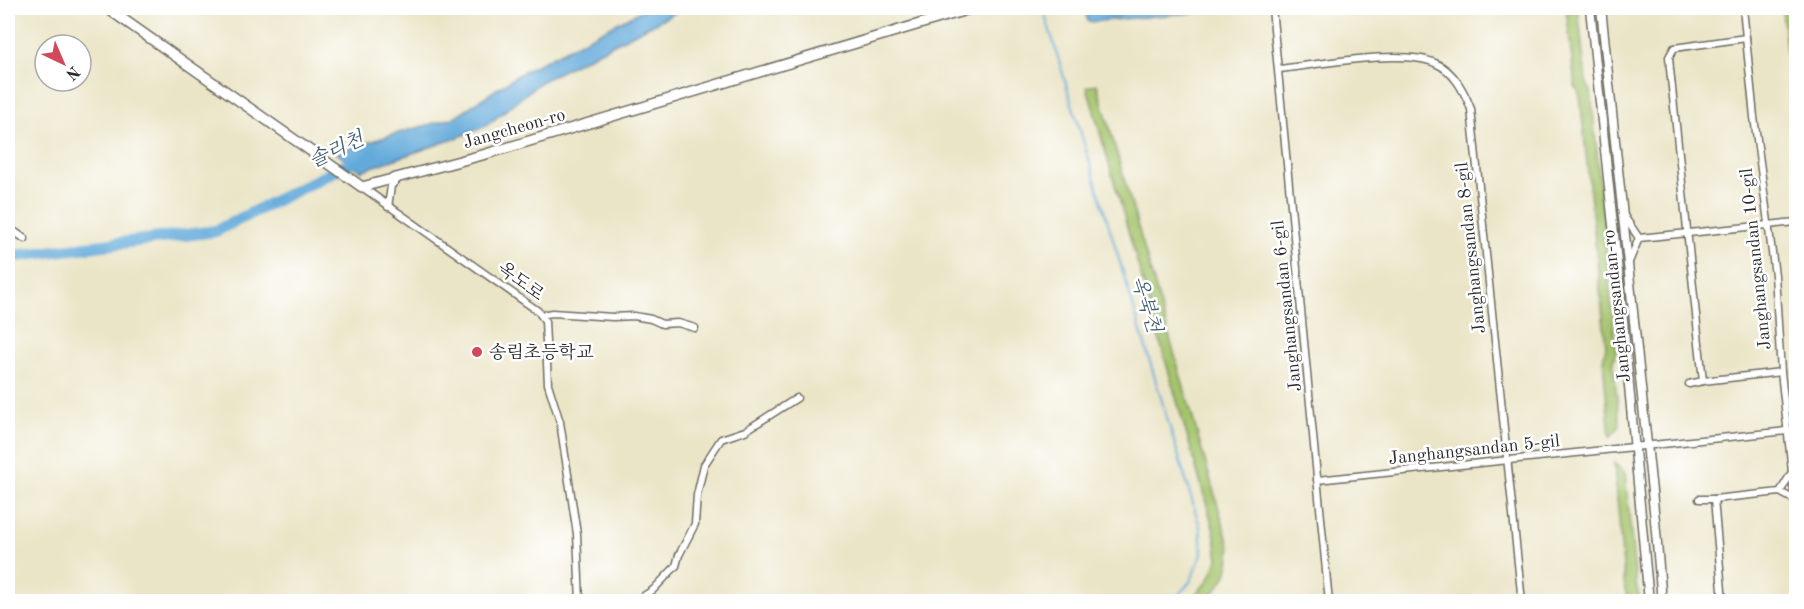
<svg xmlns="http://www.w3.org/2000/svg" width="1804" height="609" viewBox="0 0 1804 609" font-family="'Old Standard TT','Noto Serif KR',serif">
  <style>
    .green { fill: #a4c46c; stroke: #68784c; stroke-width: 1.5 }
    .water { fill: #64aada; stroke: #486a82; stroke-width: 1.5 }
    .lines { fill: none; stroke-linecap: round; stroke-linejoin: round }
    .stream { stroke: #64aada; stroke-width: 2 }
    .river { stroke: #64aada; stroke-width: 12 }
    .minor-casing { stroke: #6e6c62; stroke-width: 9 }
    .tertiary-casing { stroke: #6e6c62; stroke-width: 11 }
    .secondary-casing { stroke: #6e6c62; stroke-width: 12 }
    .minor { stroke: #fff; stroke-width: 6 }
    .tertiary { stroke: #fff; stroke-width: 8 }
    .secondary { stroke: #fff; stroke-width: 9 }
    .poi-dot { fill: #d1495b; stroke: #fff; stroke-width: 2 }
    .labels { text-anchor: middle; stroke-width: 5; stroke-linejoin: round; paint-order: stroke }
    .street-label { font-size: 18px; fill: #2b2b2b; stroke: #fff }
    .poi-label { font-size: 18px; fill: #2b2b2b; stroke: #fff; text-anchor: start }
    .water-label { font-size: 20px; font-style: italic; fill: #425e71; stroke: #fff }
  </style>
  <rect width="100%" height="100%" fill="#fff"/>
  <filter id="ink" filterUnits="userSpaceOnUse"><feTurbulence type="fractalNoise" baseFrequency=".0167" numOctaves="2"/><feDisplacementMap in="SourceGraphic" scale="12" xChannelSelector="R" yChannelSelector="G"/><feConvolveMatrix kernelMatrix="1 2 1 2 8 2 1 2 1" color-interpolation-filters="sRGB"/></filter>
  <filter id="wash" filterUnits="userSpaceOnUse"><feTurbulence type="fractalNoise" baseFrequency=".008" numOctaves="4" result="noise"/><feDisplacementMap in="SourceGraphic" scale="24" xChannelSelector="R" yChannelSelector="G"/><feGaussianBlur stdDeviation="1.35" result="paint"/><feColorMatrix in="noise" values="0 0 0 0 0 0 0 0 0 0 0 0 0 0 0 0 0 1.4 0 .05"/><feComposite in="paint" operator="in"/></filter>
  <g filter="url(#wash)">
    <rect width="100%" height="100%" fill="#ebe5c7"/>
    <g class="green">
      <polygon points="1566,8 1578,8 1586,81 1591,92 1616,350 1613,362 1620,426 1610,437 1603,360 1606,347 1580,96 1575,85"/>
      <polygon points="1784,8 1793,8 1796,43 1796,141 1782,9"/>
      <path d="M1097,84L1230,548C1231,573 1222,584 1206,601H1189L1208,581L1218,559L1214,530L1087,87Z"/>
      <polygon points="1614,463 1625,473 1636,585 1641,601 1629,601 1625,590"/>
    </g>
    <g class="water">
      <polygon points="646,8 684,8 542,81 486,126 454,139 361,171 336,153 391,135 453,118 521,73"/>
      <polygon points="1084,8 1226,8 1224,10 1088,22"/>
    </g>
    <g class="lines">
      <polyline class="stream" points="1043,8 1200,527 1202,554 1190,582 1172,602"/>
      <polyline class="river" points="8,257 216,231 362,157"/>
    </g>
  </g>
  <g filter="url(#ink)">
    <g class="lines">
      <defs>
        <g id="minor">
          <polyline points="1272,8 1329,602"/>
          <polyline points="1743,8 1754,117 1775,275 1781,372 1796,507"/>
          <polyline points="1746,38 1674,48 1669,57 1670,69 1703,381 1781,372"/>
          <path d="M1279,69C1316,65 1403,48 1435,63C1454,71 1464,91 1471,109L1522,602"/>
          <polyline points="362,187 538,311 545,321 548,384 560,422 577,534 580,602"/>
          <polyline points="388,207 391,186 399,178"/>
          <polyline points="1624,216 1639,238"/>
          <polyline points="8,227 25,239"/>
          <polyline points="1639,238 1796,222"/>
          <polyline points="1629,262 1639,238"/>
          <polyline points="541,315 552,313 613,317 634,316 651,319 662,324 678,323 695,328"/>
          <polyline points="1689,384 1703,381"/>
          <polyline points="1317,480 1796,430"/>
          <polyline points="1780,492 1792,472"/>
          <polyline points="1699,499 1714,499"/>
          <polyline points="634,602 653,590 676,566 679,555 695,524 697,495 704,465 721,439 745,431 797,398"/>
          <polyline points="1723,602 1714,499 1780,492 1791,498 1796,502"/>
        </g>
        <g id="tertiary">
          <polyline points="1590,8 1622,310 1649,602"/>
          <polyline points="1601,8 1655,520 1662,602"/>
        </g>
        <polyline id="secondary" points="107,8 362,187 486,154 973,8"/>
      </defs>
      <use href="#minor" class="minor-casing"/>
      <use href="#tertiary" class="tertiary-casing"/>
      <use href="#secondary" class="secondary-casing"/>
      <use href="#minor" class="minor"/>
      <use href="#tertiary" class="tertiary"/>
      <use href="#secondary" class="secondary"/>
    </g>
  </g>
  <circle class="poi-dot" cx="477" cy="352" r="6"/>
  <g class="labels">
    <g class="street-label">
      <text transform="translate(514 128) rotate(-16)" y="6">Jangcheon-ro</text>
      <text transform="translate(1470 248) rotate(-96)" y="6">Janghangsandan 8-gil</text>
      <text transform="translate(1755 259) rotate(-96)" y="6">Janghangsandan 10-gil</text>
      <text transform="translate(521 281) rotate(36)" y="6">옥도로</text>
      <text transform="translate(1286 306) rotate(-96)" y="6">Janghangsandan 6-gil</text>
      <text transform="translate(1616 306) rotate(-96)" y="6">Janghangsandan-ro</text>
      <text transform="translate(1474 449) rotate(-6)" y="6">Janghangsandan 5-gil</text>
    </g>
    <g class="poi-label">
      <text x="489" y="358">송림초등학교</text>
    </g>
    <g class="water-label">
      <text transform="translate(336 149) rotate(-25)" y="7">솔리천</text>
      <text transform="translate(1147 304) rotate(73)" y="7">옥북천</text>
    </g>
  </g>
  <rect width="1804" height="609" fill="none" stroke="#fff" stroke-width="30"/>
  <g transform="translate(63 63) rotate(136)"><circle r="28" fill="#ffffff" stroke="#aaaaaa" stroke-width="1.5"/>
  <path d="M0-4.5L10 22L0 15L-10 22Z" fill="#d1495b"/>
  <text y="-9" font-size="16" font-weight="bold" text-anchor="middle" fill="#2b2b2b">N</text>
  </g>
</svg>
